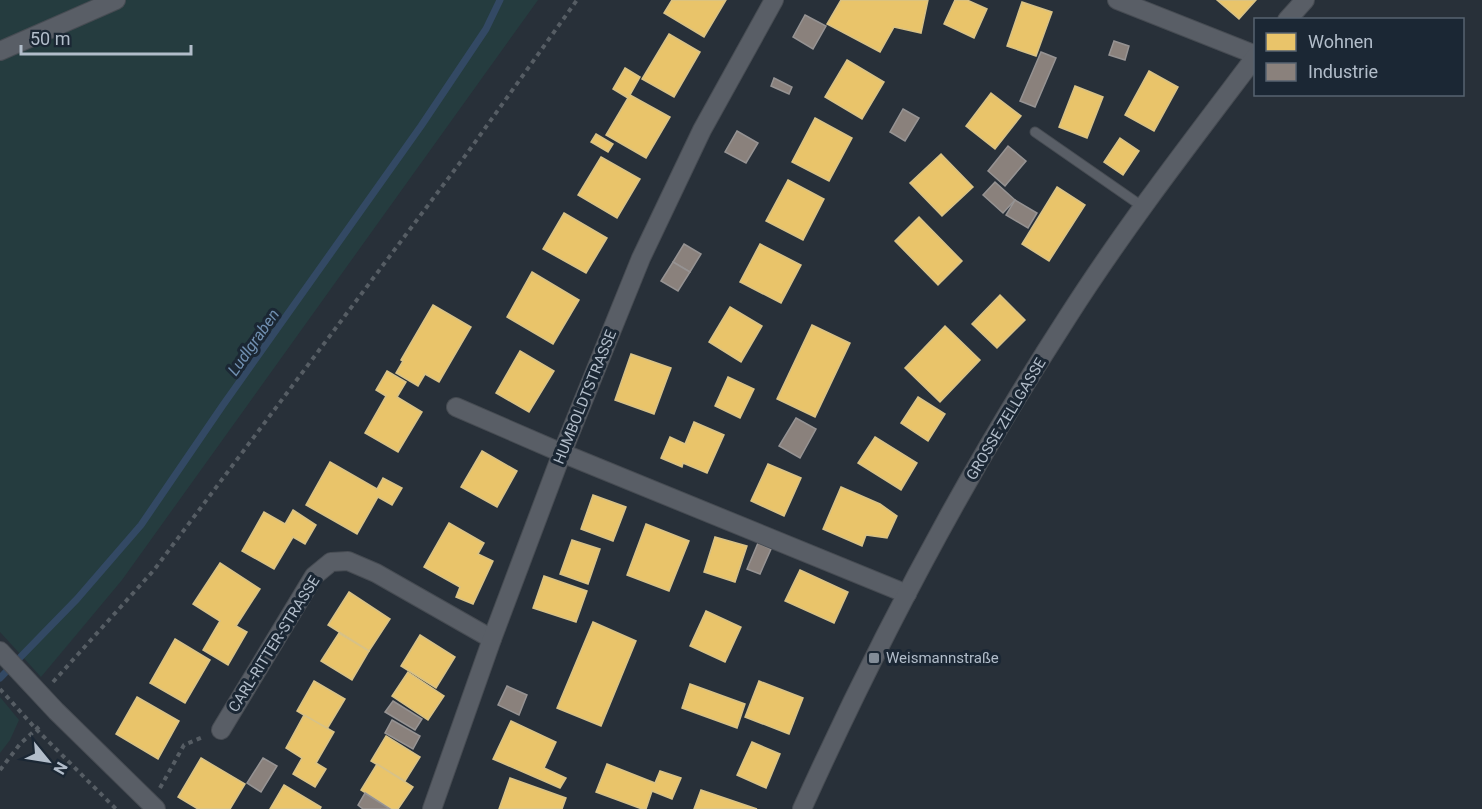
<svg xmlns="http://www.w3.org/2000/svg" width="1482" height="809" viewBox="0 0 1482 809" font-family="Roboto,sans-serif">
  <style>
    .green { fill: #253c3f }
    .homes { fill: #e9c46a; stroke: #d8c287; stroke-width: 1.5 }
    .industry { fill: #8a817c; stroke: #969393; stroke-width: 1.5 }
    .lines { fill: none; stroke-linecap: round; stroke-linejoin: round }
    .stream { stroke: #334964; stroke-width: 7 }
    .lane-casing { stroke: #474c53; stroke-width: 11 }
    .street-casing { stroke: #474c53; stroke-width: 20 }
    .path { stroke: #565d64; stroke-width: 4; stroke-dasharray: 4.5 4.5; stroke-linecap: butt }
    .lane { stroke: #595e66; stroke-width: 9 }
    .street { stroke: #595e66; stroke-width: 18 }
    .poi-dot { fill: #828c97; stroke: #1b2734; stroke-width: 2 }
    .labels { text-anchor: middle; stroke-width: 6; stroke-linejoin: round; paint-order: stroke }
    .street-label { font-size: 15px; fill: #b2bdca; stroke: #1b2734 }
    .poi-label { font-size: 15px; fill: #b2bdca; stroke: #1b2734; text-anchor: start }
    .water-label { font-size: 16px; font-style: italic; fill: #708fb0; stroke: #1b2734 }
  </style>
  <rect width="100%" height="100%" fill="#283039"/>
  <g class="green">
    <polygon points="0,0 538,0 122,580 41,677 0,632"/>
    <polygon points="0,697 19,720 10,740 0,753"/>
  </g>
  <g class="homes">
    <polygon points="672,0 726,0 704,37 664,13"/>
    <polygon points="841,0 928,0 921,33 894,27 880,52 827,24"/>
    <polygon points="955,0 967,0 987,9 974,38 944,24"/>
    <polygon points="1217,0 1256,0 1239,19"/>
    <polygon points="1022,2 1052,12 1036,56 1007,46"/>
    <polygon points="669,34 700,52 674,97 642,79"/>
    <polygon points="847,60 884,82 862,119 825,97"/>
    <polygon points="625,68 640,77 630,95 670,117 646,158 606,135 628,98 613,89"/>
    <polygon points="1149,71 1178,87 1154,131 1125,115"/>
    <polygon points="1075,86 1103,97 1087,138 1059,127"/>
    <polygon points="991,93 1021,116 995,149 966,126"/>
    <polygon points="815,118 852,138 829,181 792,162"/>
    <polygon points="596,134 613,144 608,152 591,142"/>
    <polygon points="1120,138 1139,151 1123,175 1104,162"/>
    <polygon points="941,154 973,187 942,216 910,183"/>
    <polygon points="601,157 640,179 617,218 578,195"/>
    <polygon points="788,180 824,199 803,240 766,221"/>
    <polygon points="1057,187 1085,205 1049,261 1022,244"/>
    <polygon points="564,213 607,238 586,273 543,249"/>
    <polygon points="919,217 962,261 938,285 895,241"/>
    <polygon points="760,244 801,265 781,303 740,282"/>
    <polygon points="532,272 579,300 553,344 507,317"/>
    <polygon points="1000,295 1025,320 997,348 972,324"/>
    <polygon points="433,305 471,327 439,382 425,374 418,386 396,373 403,361 401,360"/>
    <polygon points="730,307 762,326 741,362 709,342"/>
    <polygon points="812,325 850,343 815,417 777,399"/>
    <polygon points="945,326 980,360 940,402 905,368"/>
    <polygon points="520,351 554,371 529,412 496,393"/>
    <polygon points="631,354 671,368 654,414 615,400"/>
    <polygon points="387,371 406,382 397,397 422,412 398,452 365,433 386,396 376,390"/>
    <polygon points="728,377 754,389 740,418 715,406"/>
    <polygon points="918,397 945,414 928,441 901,423"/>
    <polygon points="694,422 724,435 707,473 683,463 682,467 661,458 670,437 685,444"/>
    <polygon points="875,437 917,463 901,490 858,463"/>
    <polygon points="482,451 517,471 497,507 461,487"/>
    <polygon points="330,462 377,489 383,478 402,488 392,505 378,497 357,534 306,505"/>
    <polygon points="768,464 801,478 784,516 751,501"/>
    <polygon points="841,487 880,504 897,516 887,538 866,535 862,546 823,529"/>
    <polygon points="593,495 626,507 613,541 581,529"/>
    <polygon points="293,510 316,525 305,544 293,537 274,569 242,551 264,512 285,524"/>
    <polygon points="449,523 484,543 478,554 493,561 473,604 456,597 460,587 424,567"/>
    <polygon points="646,524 689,541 669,591 627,575"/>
    <polygon points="715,537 747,546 735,582 704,572"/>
    <polygon points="572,540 600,549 588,584 560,574"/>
    <polygon points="220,563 260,589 236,626 247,632 228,665 203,650 220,621 193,604"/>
    <polygon points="800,570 848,592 834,623 785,601"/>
    <polygon points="544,576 587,591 576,622 533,608"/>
    <polygon points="349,592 390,619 369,651 328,625"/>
    <polygon points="706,611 741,627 725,662 690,646"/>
    <polygon points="593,622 636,641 601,726 557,708"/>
    <polygon points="339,633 369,651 352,680 321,661"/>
    <polygon points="420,635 455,657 436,688 401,666"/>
    <polygon points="175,639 210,660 185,703 150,683"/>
    <polygon points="408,672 444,696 428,720 392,696"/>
    <polygon points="314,681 345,699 327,729 297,711"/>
    <polygon points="759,681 803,698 789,734 745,717"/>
    <polygon points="690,684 745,704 737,728 682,708"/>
    <polygon points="137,697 179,721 158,759 116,734"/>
    <polygon points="304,715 334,732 316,763 326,769 315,787 293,774 302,758 286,748"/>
    <polygon points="511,721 556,742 544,768 566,778 560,788 493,759"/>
    <polygon points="386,736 420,757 405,781 371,761"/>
    <polygon points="752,742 780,754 766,788 737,775"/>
    <polygon points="201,758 245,784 230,809 198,809 178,797"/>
    <polygon points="377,764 413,787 398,809 391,809 361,790"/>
    <polygon points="607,764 655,783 660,771 681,778 672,799 652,791 646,809 642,809 596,792"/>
    <polygon points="510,778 566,798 562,809 499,809"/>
    <polygon points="284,785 321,807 320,809 270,809"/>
    <polygon points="701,790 757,809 694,809"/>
  </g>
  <g class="industry">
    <polygon points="805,15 826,26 813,49 793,37"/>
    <polygon points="1114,41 1129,46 1125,60 1109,55"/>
    <polygon points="1041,52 1056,58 1035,107 1020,101"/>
    <polygon points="774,78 792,87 789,94 771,86"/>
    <polygon points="903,109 919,118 905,141 890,132"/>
    <polygon points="737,131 758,143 746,163 725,152"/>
    <polygon points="1008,146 1026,161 1005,186 988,171"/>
    <polygon points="995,182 1015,200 1003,213 983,195"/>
    <polygon points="1015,200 1037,213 1028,228 1006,215"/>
    <polygon points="684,244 701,254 690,272 673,262"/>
    <polygon points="673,262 690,272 678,291 661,281"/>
    <polygon points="796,418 816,429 800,458 779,446"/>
    <polygon points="758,543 771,549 760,574 747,569"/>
    <polygon points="507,686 527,695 519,715 498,705"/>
    <polygon points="393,701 422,719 415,730 385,712"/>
    <polygon points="392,720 420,736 413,749 385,733"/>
    <polygon points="263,758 277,766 261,792 247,783"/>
    <polygon points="365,793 390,809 363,809 358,805"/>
  </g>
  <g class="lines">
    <polyline class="stream" points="0,678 77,599 141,525 223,405 421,126 486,29 500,0"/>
    <defs>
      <polyline id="lane" points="1035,132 1143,207"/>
      <g id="street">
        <polyline points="1117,0 1256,55"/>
        <polyline points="1287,20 1305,0"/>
        <polyline points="0,51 116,0"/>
        <polyline points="456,407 562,453 907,594"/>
        <polyline points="0,651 56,711 156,809"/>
        <polyline points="221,730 314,576 331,562 348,561 376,573 492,639"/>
        <polyline points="432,809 492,639 562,453 641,258 702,130 774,0"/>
        <path d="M802,809C879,639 966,474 1067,318C1125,227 1191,142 1256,56"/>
      </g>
    </defs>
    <use href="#lane" class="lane-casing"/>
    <use href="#street" class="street-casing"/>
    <g class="path">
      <polyline points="53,682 154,570 468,152 577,0"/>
      <polyline points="0,689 36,729 116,809"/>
      <polyline points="0,770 20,744 42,724"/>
      <polyline points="160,788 184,745 203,737"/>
    </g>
    <use href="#lane" class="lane"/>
    <use href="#street" class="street"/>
  </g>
  <rect class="poi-dot" x="868" y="652" width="12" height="12" rx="3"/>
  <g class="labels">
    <g class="street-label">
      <text transform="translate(585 397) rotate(-68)" y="5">HUMBOLDTSTRASSE</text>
      <text transform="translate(1006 419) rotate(-59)" y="5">GROSSE ZELLGASSE</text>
      <text transform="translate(274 644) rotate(-58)" y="5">CARL-RITTER-STRASSE</text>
    </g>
    <g class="poi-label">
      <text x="886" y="663">Weismannstraße</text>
    </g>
    <g class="water-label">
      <text transform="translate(253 342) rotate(-55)" y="6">Ludlgraben</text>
    </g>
  </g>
  <rect x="1254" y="18" width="210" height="78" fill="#1b2734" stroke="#576370" stroke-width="1.5"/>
  <rect x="1266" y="33" width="30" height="18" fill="#e9c46a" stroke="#576370" stroke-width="1.5"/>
  <text x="1308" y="48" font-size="18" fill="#b2bdca">Wohnen</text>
  <rect x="1266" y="63" width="30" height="18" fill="#8a817c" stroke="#576370" stroke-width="1.5"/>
  <text x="1308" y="78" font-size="18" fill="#b2bdca">Industrie</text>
  <g transform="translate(48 761) rotate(120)" stroke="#1b2734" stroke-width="4.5" paint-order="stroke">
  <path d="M0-4.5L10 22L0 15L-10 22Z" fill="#b2bdca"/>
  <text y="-9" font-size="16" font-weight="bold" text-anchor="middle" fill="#b2bdca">N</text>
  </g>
  <path d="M21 45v9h170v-9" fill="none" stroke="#b2bdca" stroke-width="3"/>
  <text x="30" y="45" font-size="18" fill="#b2bdca" stroke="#1b2734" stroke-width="4.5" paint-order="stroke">50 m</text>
</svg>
